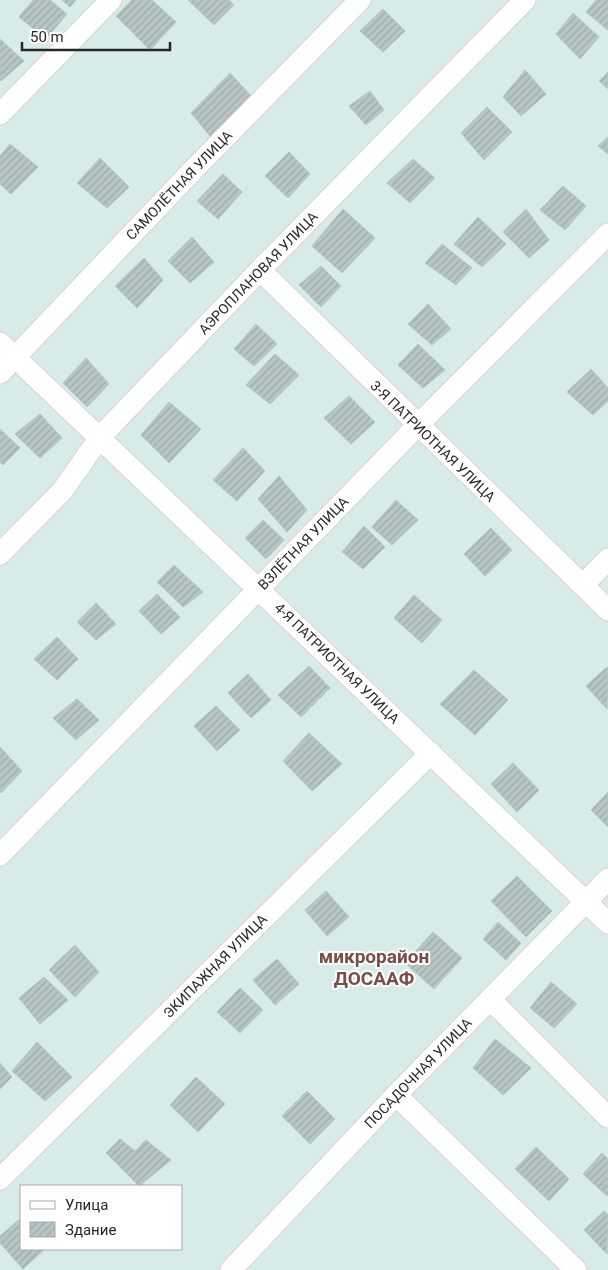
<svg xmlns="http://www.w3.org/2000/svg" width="608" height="1270" viewBox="0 0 608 1270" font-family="Roboto,sans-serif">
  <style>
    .building { fill: url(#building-hatch); stroke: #b1c6c6 }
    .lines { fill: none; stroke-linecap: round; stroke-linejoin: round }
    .minor-casing { stroke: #e2d0cd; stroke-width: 23 }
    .minor { stroke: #fff; stroke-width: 21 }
    .labels { text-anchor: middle; stroke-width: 4; stroke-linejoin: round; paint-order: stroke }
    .street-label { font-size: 14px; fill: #272727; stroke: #fff }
    .district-label { font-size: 19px; font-weight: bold; fill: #7a4d45; stroke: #fff }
  </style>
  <defs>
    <pattern id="building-hatch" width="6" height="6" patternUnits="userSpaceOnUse" patternTransform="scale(1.25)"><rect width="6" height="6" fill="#b7c6c5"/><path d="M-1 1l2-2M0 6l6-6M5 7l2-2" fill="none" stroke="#9daaa9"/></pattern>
  </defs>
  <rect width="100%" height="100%" fill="#d7ebe9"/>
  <g class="building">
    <polygon points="33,0 50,0 67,14 46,39 19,17"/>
    <polygon points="62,0 76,0 70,7"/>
    <polygon points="132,0 152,0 176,22 150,50 116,16"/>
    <polygon points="188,0 229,0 234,5 214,25"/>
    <polygon points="596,0 608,0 608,30 586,12"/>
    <polygon points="383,9 405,31 383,52 360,31"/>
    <polygon points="573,13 599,37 580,59 556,34"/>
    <polygon points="0,39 24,61 1,81 0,80"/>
    <polygon points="525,70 546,94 521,116 503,97"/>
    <polygon points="608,72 608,89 599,81"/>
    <polygon points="230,73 252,97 210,136 191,113"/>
    <polygon points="370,91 384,110 366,125 349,106"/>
    <polygon points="487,107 512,132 484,160 461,133"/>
    <polygon points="608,137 608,154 598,146"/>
    <polygon points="10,144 38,167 11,194 0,184 0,156"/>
    <polygon points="289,152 310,174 288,198 265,176"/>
    <polygon points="100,158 129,187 107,208 77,183"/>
    <polygon points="413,159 435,178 410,203 387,183"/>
    <polygon points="223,174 242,192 218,219 197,201"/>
    <polygon points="563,186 586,206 565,230 540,210"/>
    <polygon points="343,209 375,238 342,273 312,246"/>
    <polygon points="526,209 549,240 529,258 503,232"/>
    <polygon points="478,217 506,244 482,267 454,244"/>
    <polygon points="192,237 214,262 190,283 168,261"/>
    <polygon points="442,244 472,268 456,285 425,263"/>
    <polygon points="144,258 163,280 137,308 115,286"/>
    <polygon points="321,266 341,286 321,307 299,285"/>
    <polygon points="428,304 451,329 432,345 408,324"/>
    <polygon points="256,324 277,344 254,366 234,349"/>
    <polygon points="418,344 445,370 423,388 398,365"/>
    <polygon points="275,354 299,375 270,404 246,385"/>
    <polygon points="86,358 109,384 87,407 63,383"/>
    <polygon points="591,369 608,388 608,401 593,415 567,392"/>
    <polygon points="349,396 375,422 351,444 324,418"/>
    <polygon points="169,402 201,429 169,463 141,435"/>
    <polygon points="40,414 62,438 40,458 15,434"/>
    <polygon points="0,429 20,448 3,465 0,462"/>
    <polygon points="243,448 265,471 237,501 213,480"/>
    <polygon points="279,476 307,510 287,532 258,499"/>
    <polygon points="396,500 418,520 392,545 372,527"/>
    <polygon points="263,520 284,540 266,559 245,538"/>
    <polygon points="364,526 385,547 363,569 342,552"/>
    <polygon points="491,528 512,550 485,576 464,554"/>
    <polygon points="174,565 203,592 183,607 157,582"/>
    <polygon points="157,594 180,617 161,634 139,611"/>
    <polygon points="414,595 442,620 422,643 394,618"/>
    <polygon points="96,603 116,624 96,640 77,622"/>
    <polygon points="57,637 78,659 57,680 34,659"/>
    <polygon points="309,666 330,688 301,717 278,695"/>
    <polygon points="607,667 608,669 607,709 586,686"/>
    <polygon points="474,670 508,700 475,735 440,704"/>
    <polygon points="248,674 271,700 251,718 228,693"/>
    <polygon points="77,699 99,720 76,740 53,718"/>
    <polygon points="216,706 240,730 217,751 194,726"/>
    <polygon points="309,733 342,764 312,791 283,761"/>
    <polygon points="0,747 22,771 1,793 0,792"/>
    <polygon points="513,763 539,790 517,812 491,784"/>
    <polygon points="608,792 608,827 591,810"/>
    <polygon points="517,876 552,911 526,937 491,901"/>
    <polygon points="326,891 349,917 327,936 305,910"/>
    <polygon points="498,922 521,943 506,960 483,939"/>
    <polygon points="433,932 462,958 434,989 405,963"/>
    <polygon points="75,945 99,972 75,997 49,970"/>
    <polygon points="277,959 299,984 275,1005 253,980"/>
    <polygon points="44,977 68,1000 40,1024 19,998"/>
    <polygon points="551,982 577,1004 554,1028 530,1008"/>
    <polygon points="240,988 263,1010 240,1033 217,1012"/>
    <polygon points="495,1039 531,1068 503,1095 473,1068"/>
    <polygon points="37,1042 72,1077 45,1101 12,1071"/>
    <polygon points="0,1063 12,1077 0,1089"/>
    <polygon points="196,1077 225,1104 198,1132 170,1105"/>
    <polygon points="307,1091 335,1119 310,1144 282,1116"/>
    <polygon points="120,1139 135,1151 146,1140 171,1160 139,1186 106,1153"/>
    <polygon points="536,1147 569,1179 549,1201 515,1169"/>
    <polygon points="602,1153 608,1159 608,1194 607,1196 583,1174"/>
    <polygon points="604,1211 608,1215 607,1254 584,1230"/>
    <polygon points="21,1218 21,1249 45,1249 23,1269 0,1243 0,1236"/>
  </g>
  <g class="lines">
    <defs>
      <g id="minor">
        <polyline points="0,114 111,0"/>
        <polyline points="260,270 608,610"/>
        <polyline points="0,343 608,923"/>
        <polyline points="0,373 195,168 360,0"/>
        <polyline points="0,554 63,490 100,437 260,270 525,0"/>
        <polyline points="583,585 608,559"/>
        <polyline points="0,855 417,426 608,234"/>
        <polyline points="490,999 608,1117"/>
        <polyline points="396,1095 576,1270"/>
        <polyline points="0,1179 431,753"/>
        <polyline points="231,1270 396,1095 608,879"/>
      </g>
    </defs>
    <use href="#minor" class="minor-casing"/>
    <use href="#minor" class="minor"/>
  </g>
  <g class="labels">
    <g class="street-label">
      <text transform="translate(179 185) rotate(-46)" y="5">САМОЛЁТНАЯ УЛИЦА</text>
      <text transform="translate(258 273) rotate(-46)" y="5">АЭРОПЛАНОВАЯ УЛИЦА</text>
      <text transform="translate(433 441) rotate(44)" y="5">3-Я ПАТРИОТНАЯ УЛИЦА</text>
      <text transform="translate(303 543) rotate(-46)" y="5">ВЗЛЁТНАЯ УЛИЦА</text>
      <text transform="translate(337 663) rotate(44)" y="5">4-Я ПАТРИОТНАЯ УЛИЦА</text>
      <text transform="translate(215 966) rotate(-45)" y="5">ЭКИПАЖНАЯ УЛИЦА</text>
      <text transform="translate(418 1073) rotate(-46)" y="5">ПОСАДОЧНАЯ УЛИЦА</text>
    </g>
    <g class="district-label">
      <text x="374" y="963">микрорайон<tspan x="374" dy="22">ДОСААФ</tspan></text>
    </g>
  </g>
  <rect x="20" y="1185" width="162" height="65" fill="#ffffff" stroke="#a9a9a9"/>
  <rect x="30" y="1201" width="25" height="8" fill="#ffffff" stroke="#a9a9a9"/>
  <text x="65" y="1210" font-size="15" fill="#272727">Улица</text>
  <rect x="30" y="1222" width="25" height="15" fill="url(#building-hatch)" stroke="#a9a9a9"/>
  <text x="65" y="1235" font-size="15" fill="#272727">Здание</text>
  <path d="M22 42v8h148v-8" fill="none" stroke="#272727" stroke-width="2.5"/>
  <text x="30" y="42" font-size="15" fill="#272727" stroke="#ffffff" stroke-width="4" paint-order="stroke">50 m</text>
</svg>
